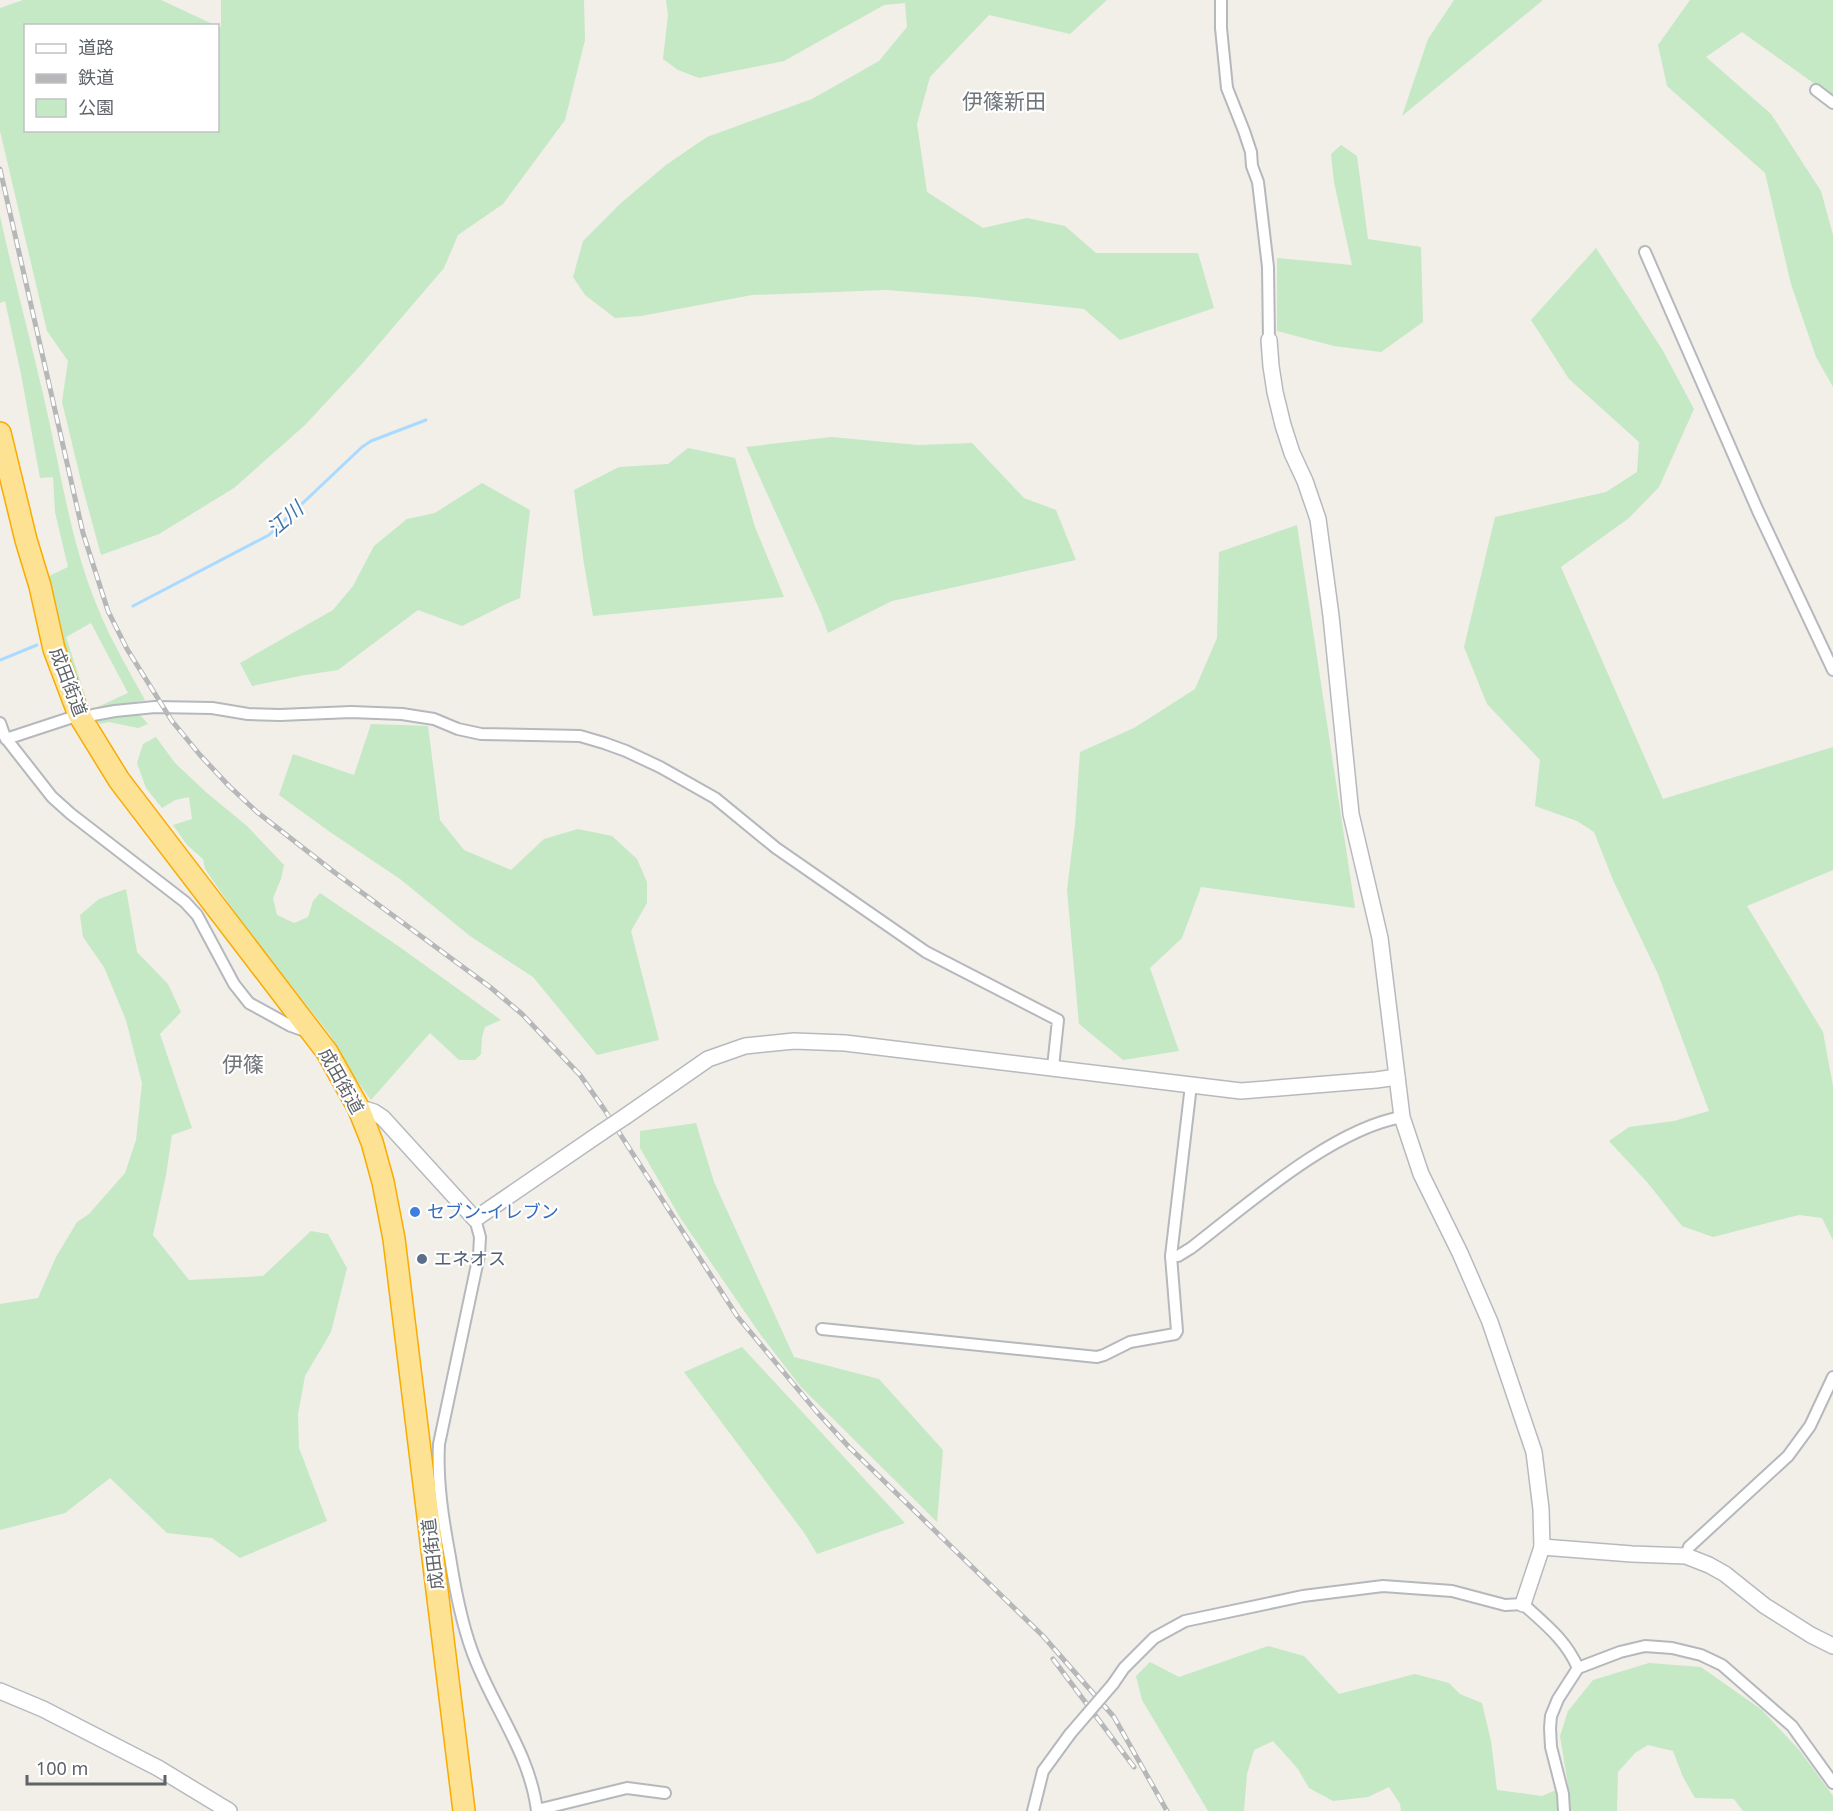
<svg xmlns="http://www.w3.org/2000/svg" width="1833" height="1811" viewBox="0 0 1833 1811" font-family="'Noto Sans','Noto Sans JP',sans-serif">
  <style>
    .green { fill: #c5e8c5 }
    .lines { fill: none; stroke-linecap: round; stroke-linejoin: round }
    .stream { stroke: #aadaff; stroke-width: 3 }
    .street-casing { stroke: #b5b8bc; stroke-width: 14 }
    .secondary-casing { stroke: #b6babf; stroke-width: 18 }
    .highway-casing { stroke: #f9ab00; stroke-width: 24 }
    .street { stroke: #fff; stroke-width: 10 }
    .secondary { stroke: #fff; stroke-width: 15 }
    .highway { stroke: #fde293; stroke-width: 21 }
    .rail-casing { stroke: #b6b7b8; stroke-width: 5 }
    .rail { stroke: #fff; stroke-width: 3; stroke-dasharray: 9; stroke-linecap: butt }
    .street-bridge-casing { stroke: #b5b8bc; stroke-width: 14; stroke-linecap: butt }
    .secondary-bridge-casing { stroke: #b6babf; stroke-width: 18; stroke-linecap: butt }
    .street-bridge { stroke: #fff; stroke-width: 10 }
    .secondary-bridge { stroke: #fff; stroke-width: 15 }
    .shop-dot { fill: #3f7fe0; stroke: #fff; stroke-width: 2 }
    .service-dot { fill: #5c6f8a; stroke: #fff; stroke-width: 2 }
    .labels { text-anchor: middle; stroke-width: 4.5; stroke-linejoin: round; paint-order: stroke }
    .street-label { font-size: 18px; fill: #5f6368; stroke: #fff }
    .shop-label { font-size: 18px; fill: #366cbe; stroke: #fff; text-anchor: start }
    .service-label { font-size: 18px; fill: #4e5e75; stroke: #fff; text-anchor: start }
    .water-label { font-size: 20px; font-style: italic; fill: #4174aa; stroke: #fff }
    .quarter-label { font-size: 21px; fill: #70757a; stroke: #fff }
  </style>
  <rect width="100%" height="100%" fill="#f1efe8"/>
  <g class="green">
    <polygon points="23,0 161,0 217,26 26,26 26,130 218,130 218,26 221,27 221,0 584,0 585,40 565,120 503,204 458,235 444,268 361,365 305,425 234,488 159,534 101,555 83,489 62,402 68,361 47,331 0,131 0,8"/>
    <polygon points="666,0 1107,0 1070,34 989,15 930,77 917,124 927,192 983,228 1027,218 1065,226 1096,253 1198,253 1214,308 1120,340 1084,309 976,297 886,290 752,295 641,316 615,318 585,295 573,277 583,241 621,203 666,165 707,137 812,99 879,61 907,27 905,3 884,5 784,61 699,78 678,70 663,59 668,15"/>
    <polygon points="1454,0 1543,0 1402,116 1428,39"/>
    <polygon points="1690,0 1833,0 1833,97 1742,32 1706,57 1771,114 1821,191 1833,235 1833,387 1816,357 1791,284 1765,173 1667,86 1658,45"/>
    <polygon points="1341,145 1357,156 1368,239 1421,247 1423,322 1381,352 1334,346 1277,331 1277,258 1352,265 1334,182 1331,154"/>
    <path d="M0,216C13,275 29,334 43,394C60,465 69,538 97,606C110,639 128,669 145,700L93,712L91,710L128,693L91,623L66,637L87,702H85C68,662 53,619 49,576L68,567L55,512L53,477L40,478L21,374L5,301L0,303Z"/>
    <polygon points="1596,248 1662,349 1694,409 1659,487 1629,518 1561,567 1663,799 1833,747 1833,870 1747,906 1823,1032 1833,1086 1833,1240 1822,1218 1799,1215 1713,1237 1682,1226 1647,1182 1609,1141 1629,1127 1674,1121 1709,1111 1658,974 1613,880 1594,832 1577,821 1535,806 1540,760 1487,704 1464,647 1495,517 1606,492 1637,472 1639,442 1569,379 1531,320"/>
    <polygon points="831,437 918,445 972,443 1024,498 1056,510 1076,560 892,601 828,633 821,613 746,447"/>
    <polygon points="688,448 735,458 755,527 784,597 593,616 584,564 574,490 619,467 668,464"/>
    <polygon points="482,483 530,510 520,598 508,603 462,626 418,610 338,670 305,675 252,686 240,663 333,610 353,586 374,546 407,519 435,513"/>
    <polygon points="1297,525 1355,908 1201,887 1182,938 1150,968 1179,1051 1123,1060 1079,1024 1067,890 1075,825 1080,752 1134,728 1195,689 1217,638 1219,552"/>
    <polygon points="131,705 148,724 138,728 109,722 100,724 93,717"/>
    <polygon points="371,724 428,726 440,820 464,850 511,870 544,839 578,829 612,836 637,859 647,882 647,903 631,931 659,1040 597,1055 533,977 470,936 400,879 330,832 279,795 293,754 354,775"/>
    <polygon points="156,737 175,763 207,793 247,826 284,865 281,879 273,898 277,915 294,923 308,917 313,901 320,893 401,948 501,1020 485,1027 482,1037 481,1054 475,1060 459,1060 430,1033 371,1100 354,1077 331,1036 243,924 205,869 203,859 187,845 173,825 192,819 189,797 175,800 162,808 146,788 137,763 143,744"/>
    <polygon points="126,889 137,952 168,984 181,1012 160,1034 192,1128 172,1135 166,1175 153,1235 189,1280 263,1276 311,1231 328,1234 347,1268 331,1332 305,1376 298,1414 299,1448 327,1521 240,1558 212,1538 167,1533 110,1478 65,1513 0,1530 0,1304 38,1298 56,1257 77,1222 89,1214 125,1173 136,1140 142,1083 126,1020 104,967 83,937 80,915 99,899"/>
    <polygon points="696,1123 714,1182 794,1357 879,1379 943,1450 937,1522 801,1387 760,1334 681,1219 640,1148 640,1131"/>
    <polygon points="742,1347 905,1523 817,1554 805,1534 684,1372"/>
    <polygon points="1268,1646 1304,1656 1339,1694 1415,1674 1449,1683 1460,1694 1482,1703 1491,1741 1497,1790 1542,1796 1568,1785 1560,1736 1568,1711 1593,1680 1649,1663 1701,1667 1762,1710 1800,1751 1833,1796 1833,1811 1743,1811 1734,1799 1695,1798 1683,1777 1673,1751 1648,1745 1635,1753 1618,1772 1617,1811 1401,1811 1400,1804 1389,1787 1368,1797 1333,1801 1309,1788 1298,1769 1273,1741 1254,1750 1247,1774 1244,1811 1208,1811 1142,1700 1136,1676 1150,1662 1179,1677"/>
  </g>
  <g class="lines">
    <g class="stream">
      <polyline points="133,606 269,535 362,447 371,441 426,420"/>
      <polyline points="0,660 37,645"/>
    </g>
    <defs>
      <g id="street">
        <polyline points="1221,0 1221,28 1227,88 1244,131 1251,152 1252,166 1258,182 1268,267 1269,340"/>
        <polyline points="1816,90 1833,103"/>
        <polyline points="1645,252 1758,511 1833,670"/>
        <polyline points="82,720 93,715 115,711 155,707 212,708 248,714 280,715 351,712 402,714 434,719 458,729 481,734 580,736 604,743 626,751 660,767 715,798 776,848 926,952 1058,1020 1053,1067"/>
        <polyline points="0,723 5,737 52,797 71,814 185,902 197,915 234,984 249,1003 291,1026 308,1032"/>
        <polyline points="6,739 79,715"/>
        <path d="M475,1219L480,1237L479,1255L439,1444C437,1482 443,1520 450,1557C455,1589 461,1621 472,1651C491,1705 530,1752 537,1811"/>
        <path d="M1171,1256H1178L1191,1248C1247,1205 1332,1129 1402,1117"/>
        <polyline points="822,1329 1097,1357 1104,1355 1130,1342 1175,1334 1177,1331 1171,1256 1191,1085"/>
        <polyline points="1686,1556 1689,1547 1788,1456 1810,1426 1833,1377"/>
        <path d="M1113,1684L1124,1668L1154,1638L1185,1621L1303,1596L1383,1586L1452,1591L1505,1605L1523,1604C1545,1624 1566,1640 1578,1668"/>
        <polyline points="537,1810 627,1788 665,1793"/>
        <polyline points="1033,1811 1043,1771 1070,1734"/>
        <polyline points="1564,1811 1563,1794 1551,1747 1550,1728 1551,1716 1558,1699 1578,1668 1620,1652 1645,1646 1672,1648 1701,1655 1722,1665 1792,1726 1833,1783"/>
      </g>
      <g id="secondary">
        <polyline points="1269,340 1271,366 1275,392 1283,425 1292,453 1305,481 1318,519 1331,616 1351,814 1380,938 1402,1117 1421,1174 1460,1253 1490,1322 1534,1452 1541,1509 1542,1547 1523,1604"/>
        <polyline points="358,1107 374,1112 383,1118 475,1219 602,1132"/>
        <polyline points="626,1116 708,1059 745,1046 794,1041 845,1043 1241,1091 1376,1080 1397,1077"/>
        <polyline points="1542,1547 1632,1554 1686,1556 1709,1565 1725,1574 1765,1606 1811,1635 1833,1646"/>
        <polyline points="0,1691 43,1709 158,1768 229,1811"/>
      </g>
      <polyline id="highway" points="0,433 26,540 40,586 54,649 79,715 119,780 327,1052 358,1107 372,1142 383,1182 394,1239 464,1811"/>
    </defs>
    <use href="#street" class="street-casing"/>
    <use href="#secondary" class="secondary-casing"/>
    <use href="#highway" class="highway-casing"/>
    <use href="#street" class="street"/>
    <use href="#secondary" class="secondary"/>
    <use href="#highway" class="highway"/>
    <defs>
      <g id="rail">
        <polyline points="0,169 83,533 108,611 127,649 172,721 200,755 229,786 257,812 334,872 490,987 522,1014 580,1075 604,1109 737,1316 816,1411 849,1447 1043,1636 1114,1717 1167,1811"/>
        <polyline points="1053,1659 1134,1767"/>
      </g>
    </defs>
    <use href="#rail" class="rail-casing"/>
    <use href="#rail" class="rail"/>
    <defs>
      <polyline id="street-bridge" points="1070,1734 1113,1684"/>
      <polyline id="secondary-bridge" points="602,1132 626,1116"/>
    </defs>
    <use href="#street-bridge" class="street-bridge-casing"/>
    <use href="#secondary-bridge" class="secondary-bridge-casing"/>
    <use href="#street-bridge" class="street-bridge"/>
    <use href="#secondary-bridge" class="secondary-bridge"/>
  </g>
  <circle class="shop-dot" cx="415" cy="1212" r="6"/>
  <circle class="service-dot" cx="422" cy="1259" r="6"/>
  <g class="labels">
    <g class="street-label">
      <text transform="translate(68 682) rotate(69)" y="6">成田街道</text>
      <text transform="translate(341 1081) rotate(61)" y="6">成田街道</text>
      <text transform="translate(433 1554) rotate(-97)" y="6">成田街道</text>
    </g>
    <g class="shop-label">
      <text x="427" y="1218">セブン-イレブン</text>
    </g>
    <g class="service-label">
      <text x="434" y="1265">エネオス</text>
    </g>
    <g class="water-label">
      <text transform="translate(285 519) rotate(-41)" y="7">江川</text>
    </g>
    <g class="quarter-label">
      <text x="1004" y="109">伊篠新田</text>
      <text x="243" y="1072">伊篠</text>
    </g>
  </g>
  <rect x="24" y="24" width="195" height="108" fill="#ffffff" stroke="#bfc1c3" stroke-width="1.5"/>
  <rect x="36" y="44" width="30" height="9" fill="#ffffff" stroke="#bfc1c3" stroke-width="1.5"/>
  <text x="78" y="54" font-size="18" fill="#5f6368">道路</text>
  <rect x="36" y="74" width="30" height="9" fill="#b6b7b8" stroke="#bfc1c3" stroke-width="1.5"/>
  <text x="78" y="84" font-size="18" fill="#5f6368">鉄道</text>
  <rect x="36" y="99" width="30" height="18" fill="#c5e8c5" stroke="#bfc1c3" stroke-width="1.5"/>
  <text x="78" y="114" font-size="18" fill="#5f6368">公園</text>
  <path d="M27 1775v9h138v-9" fill="none" stroke="#5f6368" stroke-width="3"/>
  <text x="36" y="1775" font-size="18" fill="#5f6368" stroke="#ffffff" stroke-width="4.5" paint-order="stroke">100 m</text>
</svg>
